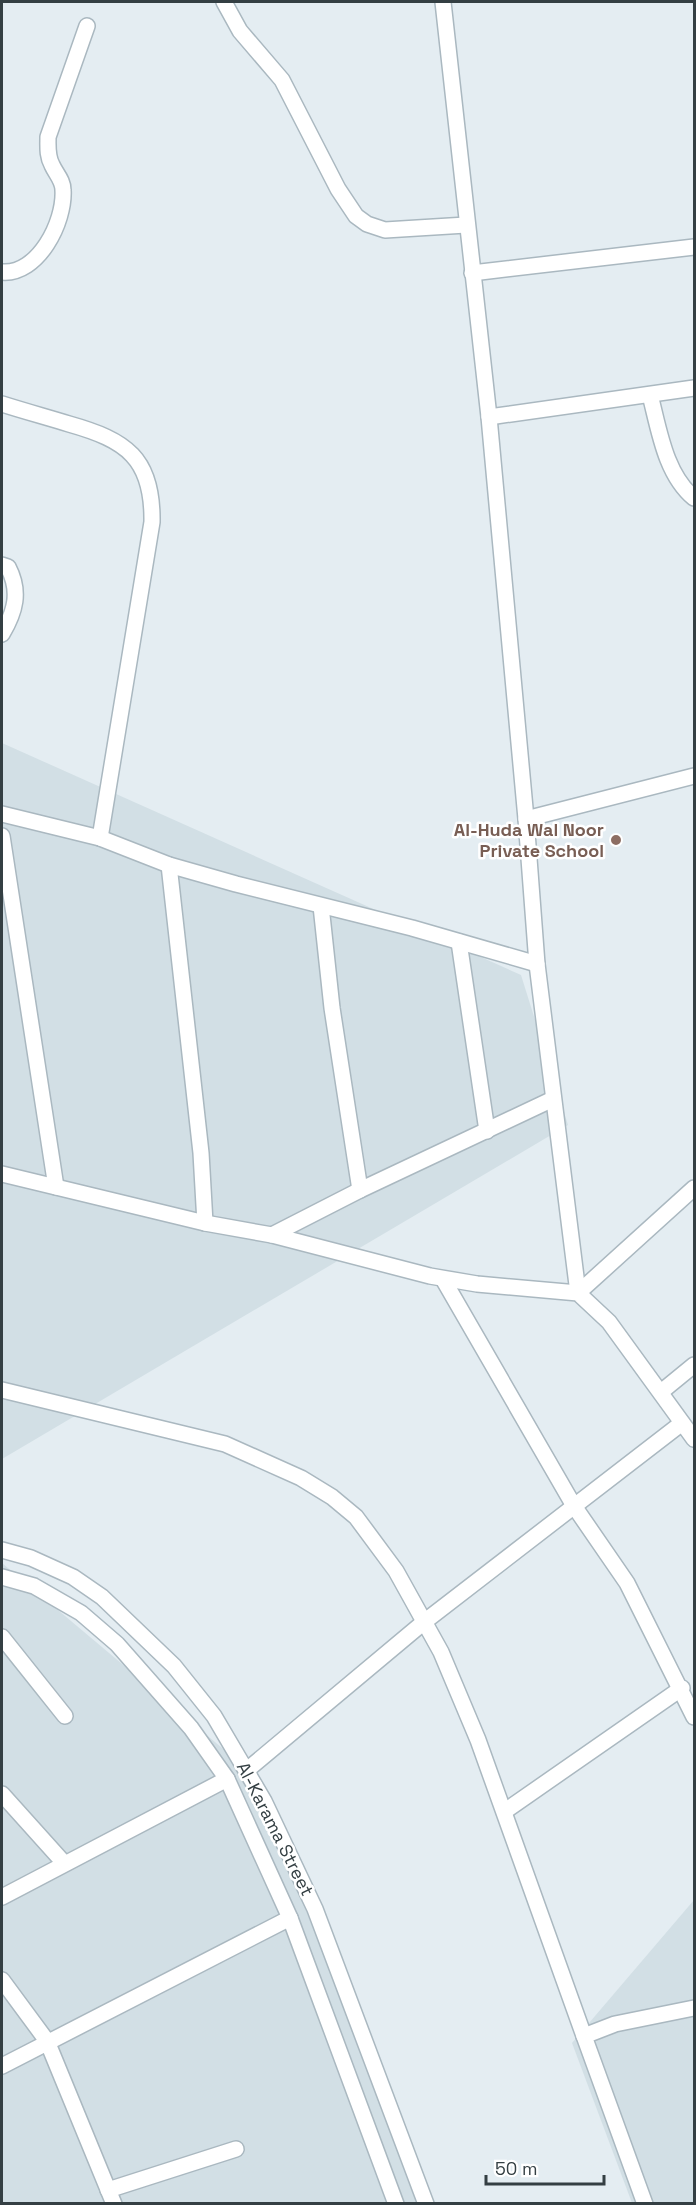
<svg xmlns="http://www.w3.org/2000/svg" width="696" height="2205" viewBox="0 0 696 2205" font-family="'Space Grotesk',sans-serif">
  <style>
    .residential { fill: #d2dfe5 }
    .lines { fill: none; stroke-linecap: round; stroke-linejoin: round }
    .minor-casing { stroke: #aab8c0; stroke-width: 18 }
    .minor { stroke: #fff; stroke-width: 15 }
    .education-dot { fill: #8d6e63; stroke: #fff; stroke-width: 2 }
    .labels { text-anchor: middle; stroke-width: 5; stroke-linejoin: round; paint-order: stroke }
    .education-label { font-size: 18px; font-weight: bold; fill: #785e54; stroke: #fff; text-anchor: end }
    .street-label { font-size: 18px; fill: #343f43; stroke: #fff }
  </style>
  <rect width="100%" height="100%" fill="#e4edf2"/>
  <g class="residential">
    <polygon points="2,743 521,975 568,1125 2,1459"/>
    <polygon points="2,1563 253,1774 420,2203 2,2203"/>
    <polygon points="694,1900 694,2203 632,2203 572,2043"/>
  </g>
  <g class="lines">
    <defs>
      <g id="minor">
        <polyline points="224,2 240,31 282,80 338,189 356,216 367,224 385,230 466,225"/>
        <polyline points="443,2 489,417 526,819 537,964 578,1293"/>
        <path d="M2,272C38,275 65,222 63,190C63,180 56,174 52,165C47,156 48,147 48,137L87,26"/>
        <polyline points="472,273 694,247"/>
        <path d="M650,395C659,429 665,474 694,498"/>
        <path d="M2,404C24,411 46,417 69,424C126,440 153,458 152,522L100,838"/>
        <polyline points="489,417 694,388"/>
        <path d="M2,565L8,567C21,592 15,612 2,634"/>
        <polyline points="2,814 100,838 169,865 236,884 412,928 537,964"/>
        <polyline points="526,819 694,776"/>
        <polyline points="2,836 56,1187"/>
        <polyline points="169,865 201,1153 205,1223"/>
        <polyline points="321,906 332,1008 360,1190"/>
        <polyline points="459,942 487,1131"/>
        <polyline points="2,1174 205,1223 272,1235 430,1276 477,1284 578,1293 609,1322 694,1439"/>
        <polyline points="272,1235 360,1190 553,1099"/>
        <polyline points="443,1279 574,1506 627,1583 694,1717"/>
        <polyline points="578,1293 694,1188"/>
        <polyline points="2,1390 225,1444 301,1478 332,1497 356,1517 396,1571 441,1652 478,1740 584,2036"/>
        <polyline points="661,1392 694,1365"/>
        <polyline points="2,1550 31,1558 73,1577 102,1597 174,1666 214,1716 264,1801 315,1909 426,2204"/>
        <polyline points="2,1577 34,1586 81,1613 117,1644 191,1728 227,1779 290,1918 396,2204"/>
        <polyline points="2,1637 65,1716"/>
        <polyline points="247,1770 424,1622 682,1423"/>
        <polyline points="2,1794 64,1863"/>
        <polyline points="505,1811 682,1688"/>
        <polyline points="2,1897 227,1779"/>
        <polyline points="2,1980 47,2041 114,2204"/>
        <polyline points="2,2066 290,1918"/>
        <polyline points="108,2190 236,2149"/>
        <polyline points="645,2204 584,2036 615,2024 694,2008"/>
      </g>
    </defs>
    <use href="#minor" class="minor-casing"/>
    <use href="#minor" class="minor"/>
  </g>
  <circle class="education-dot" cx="616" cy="840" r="6"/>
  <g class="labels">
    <g class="education-label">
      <text x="604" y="836">Al-Huda Wal Noor<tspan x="604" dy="21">Private School</tspan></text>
    </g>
    <g class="street-label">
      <text transform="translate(275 1829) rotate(63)" y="6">Al-Karama Street</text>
    </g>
  </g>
  <rect width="696" height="2205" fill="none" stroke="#343f43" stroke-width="6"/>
  <path d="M486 2175v9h118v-9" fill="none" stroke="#343f43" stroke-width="3"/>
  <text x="495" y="2175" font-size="18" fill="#343f43" stroke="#ffffff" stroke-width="4.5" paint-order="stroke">50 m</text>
</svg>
